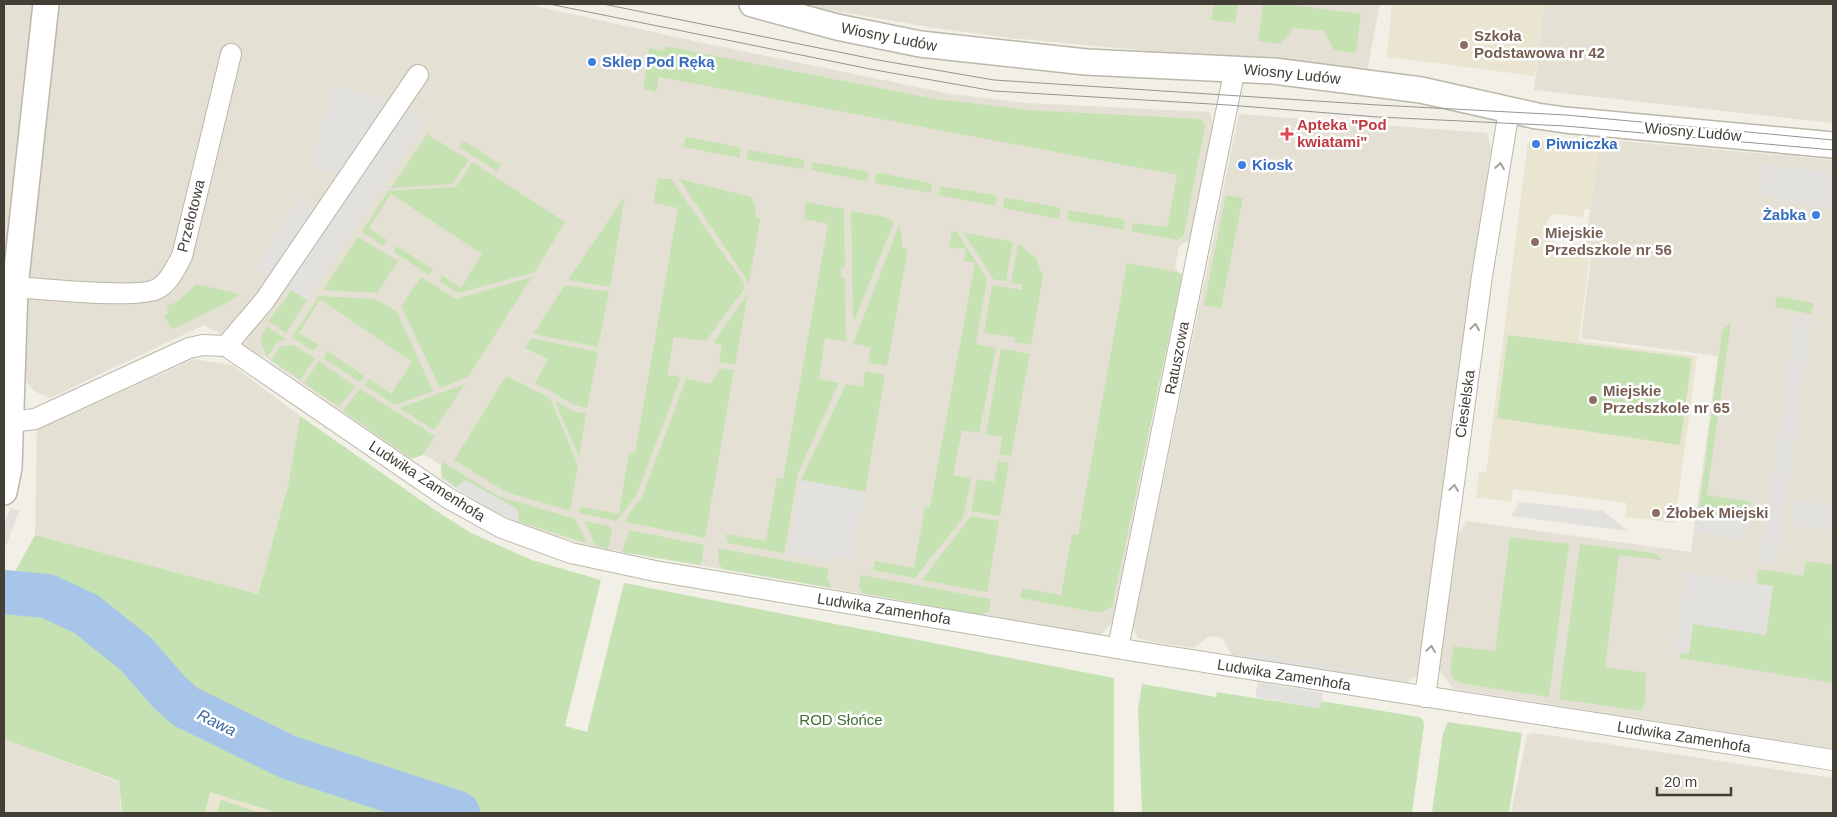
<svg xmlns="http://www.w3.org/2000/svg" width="1837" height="817" viewBox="0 0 1837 817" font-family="Arial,sans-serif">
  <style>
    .residential { fill: #e4e1d4 }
    .education { fill: #e9e5d1 }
    .green { fill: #c6e2b2 }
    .parking { fill: #e2e1dd }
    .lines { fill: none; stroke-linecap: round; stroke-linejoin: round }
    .river { stroke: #a7c5e9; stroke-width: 44 }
    .minor-casing { stroke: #bbb7a9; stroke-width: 22 }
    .tertiary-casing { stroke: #bbb7a9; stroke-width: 28 }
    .minor { stroke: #fff; stroke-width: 20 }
    .tertiary { stroke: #fff; stroke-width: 25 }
    .tram { stroke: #949494; stroke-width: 1 }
    .oneway { stroke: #a19f9a }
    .education-dot { fill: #8d6e63; stroke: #fff; stroke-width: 2 }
    .shop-dot { fill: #3f7fe0; stroke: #fff; stroke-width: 2 }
    .health-dot { fill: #e0444e; stroke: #fff; stroke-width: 2 }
    .labels { text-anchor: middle; stroke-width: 5; stroke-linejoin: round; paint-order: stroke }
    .education-label { font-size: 15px; font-weight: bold; fill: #785e54; stroke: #fff; text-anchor: start }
    .street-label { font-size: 15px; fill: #433f36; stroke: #fff }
    .shop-label { font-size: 15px; font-weight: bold; fill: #366cbe; stroke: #fff; text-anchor: start }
    .health-label { font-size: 15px; font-weight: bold; fill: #be3a42; stroke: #fff; text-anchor: start }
    .park-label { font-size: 15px; fill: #3f6f2f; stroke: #fff }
    .water-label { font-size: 16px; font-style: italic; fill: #3969a4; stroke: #fff }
  </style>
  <rect width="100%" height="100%" fill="#f1efe6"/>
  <g class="residential">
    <polygon points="4,4 40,4 4,291"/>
    <polygon points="54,4 526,4 708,44 951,94 1026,103 1210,112 1213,125 1190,240 1179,246 1175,267 1180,274 1112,623 1100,635 595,547 532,529 491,510 441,479 441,465 423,454 408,458 266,358 204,325 50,398 34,391 26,381 22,358"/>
    <polygon points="795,4 1380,4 1367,71 1010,38 928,27"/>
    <polygon points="1544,4 1833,4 1833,123 1534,90"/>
    <polygon points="1239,114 1487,133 1491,148 1420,673 1408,682 1232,655 1222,638 1209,636 1194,648 1149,641 1138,638 1133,628"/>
    <polygon points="1600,139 1833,160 1833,749 1454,689 1439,670 1455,539 1467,521 1691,552 1718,356 1581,338 1591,257 1584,256"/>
    <polygon points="194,359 232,365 300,416 288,486 258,594 35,535 37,430"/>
    <polygon points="1534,733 1833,778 1833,813 1511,813 1527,735"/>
    <polygon points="4,739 119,782 121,813 4,813"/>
  </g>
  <g class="education">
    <polygon points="1392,4 1544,4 1535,76 1387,57"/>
    <polygon points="1534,140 1585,147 1585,149 1599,151 1590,210 1584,209 1583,217 1553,214 1548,220 1546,234 1555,236 1553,253 1589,258 1579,341 1697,356 1675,523 1625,517 1627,503 1513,489 1511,502 1476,497 1479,472 1486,473 1528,142 1534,142"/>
    <polygon points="210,791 278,813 205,813"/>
  </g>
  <g class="green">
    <polygon points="1214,4 1238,4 1235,23 1211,20"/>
    <polygon points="1263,4 1285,4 1361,14 1356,53 1334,50 1324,31 1294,28 1281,44 1258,41"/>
    <polygon points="665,46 935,99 1028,110 1202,119 1205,126 1184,235 1177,240 1131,231 1133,223 1167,227 1177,175 659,77 656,92 643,89 649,48 664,51"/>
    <polygon points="427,134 469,160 452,184 391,188"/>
    <polygon points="688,137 738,147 741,149 740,158 683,147 685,138"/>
    <polygon points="464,141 501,165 497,171 459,147"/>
    <polygon points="749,150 801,159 805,161 803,169 746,159"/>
    <polygon points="472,162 565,222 535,272 458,293 440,282 441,275 461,288 482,254 391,194 369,228 387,240 384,246 362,232 388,191 456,187"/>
    <polygon points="812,162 865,171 869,173 867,181 811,170"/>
    <polygon points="880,173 929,183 932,185 931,193 875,183 876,174"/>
    <polygon points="658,179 671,179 744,283 744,289 706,341 674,337 667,375 681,377 636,496 616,521 579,513 580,507 619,514 629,452 635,453 678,208 653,203"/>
    <polygon points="679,179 751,197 755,205 756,218 760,219 749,283"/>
    <polygon points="940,186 994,195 997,198 995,206 939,195"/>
    <polygon points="1226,195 1243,198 1221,308 1204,305"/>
    <polygon points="625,196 610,287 568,280"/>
    <polygon points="1008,198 1057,207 1061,209 1059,219 1003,208 1004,199"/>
    <polygon points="806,202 844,209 845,267 841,268 841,278 845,278 846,342 825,338 819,379 839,383 798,473 784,553 728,543 726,534 766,541 777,478 783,479 828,224 804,219"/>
    <polygon points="1068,210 1122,219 1125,221 1124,230 1067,220"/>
    <polygon points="851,211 885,217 894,222 855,319 853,319"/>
    <polygon points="899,225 902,236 902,248 908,249 887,366 868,363 871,347 853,344"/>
    <polygon points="952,231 957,232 987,279 976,344 996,348 979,433 962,430 953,475 971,479 963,518 915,578 873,570 875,561 914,568 925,507 930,507 975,263 964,261 966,249 949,247"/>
    <polygon points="963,232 1013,242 1006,281 994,280"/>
    <polygon points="358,237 398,261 377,293 323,290"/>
    <polygon points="1018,243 1036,258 1043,276 1031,345 1014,342 1015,337 984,333 992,285 1022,290 1022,285 1011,283"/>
    <polygon points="396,246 433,269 429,275 394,252"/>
    <polygon points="1127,263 1181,273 1182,276 1112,607 1100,613 1020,598 1022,588 1061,595 1072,534 1078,535"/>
    <polygon points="421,277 456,299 532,277 468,377 440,388 401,306"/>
    <polygon points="196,284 240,294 229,302 173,329 164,317 169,312 166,306 177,302"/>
    <polygon points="565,285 609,292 598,347 533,334"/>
    <polygon points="292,290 307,300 286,333 268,321"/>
    <polygon points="748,293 735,365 719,362 722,344 713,343"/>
    <polygon points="319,296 376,299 397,312 433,391 395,405 365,385 369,379 391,394 412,362 320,299 299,333 318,345 313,351 292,337"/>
    <polygon points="1777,296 1814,303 1811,314 1775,307"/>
    <polygon points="1731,322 1707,495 1751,502 1749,518 1699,511 1722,330"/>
    <polygon points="266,326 287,340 278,341 267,357 260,341"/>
    <polygon points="1508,335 1692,358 1680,445 1497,418"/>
    <polygon points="531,338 598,352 587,408 575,405 535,383 548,359 525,348"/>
    <polygon points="294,345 315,359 300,380 271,360 281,346"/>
    <polygon points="1001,348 1030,354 1011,456 999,454 1002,437 986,434"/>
    <polygon points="328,351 364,376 360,382 323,358"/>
    <polygon points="319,361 355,386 339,407 304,383"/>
    <polygon points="721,368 734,370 705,538 626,522 628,515 642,497 686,379 710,384"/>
    <polygon points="865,371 885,375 865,492 801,480 846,384 863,387"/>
    <polygon points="506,376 550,398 578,465 570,511 506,492 454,460"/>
    <polygon points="465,384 434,430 399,408"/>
    <polygon points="360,389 435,436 423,455 412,459 343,411"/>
    <polygon points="555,401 573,411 586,414 579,457"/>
    <polygon points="300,416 432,508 471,533 532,560 601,580 565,726 587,732 624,583 1114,678 1114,813 278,813 210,792 205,813 122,813 119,781 4,739 4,592 35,535 258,594 288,486"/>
    <polygon points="998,461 1009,463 1000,516 971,511 977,479 994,482"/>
    <polygon points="443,462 498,496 575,519 587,543 519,522 517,509 465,480 456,487 442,476 441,467"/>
    <polygon points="971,516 999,521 987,592 922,580"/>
    <polygon points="584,521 610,526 612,530 608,549 596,546"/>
    <polygon points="629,530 704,545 702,561 699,565 622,552"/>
    <path d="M1510,537L1569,544L1549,697L1460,683C1445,677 1452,658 1454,646L1495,651Z"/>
    <polygon points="1580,544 1654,553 1661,558 1661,560 1619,555 1605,667 1646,673 1645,703 1641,711 1559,699"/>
    <polygon points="718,548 829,569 827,578 832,588 723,569 719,564"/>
    <polygon points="1806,561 1833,565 1833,618 1831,634 1833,635 1833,683 1680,658 1687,614 1756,586 1758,569 1803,576"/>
    <polygon points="861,575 991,599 989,611 981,615 862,593 859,586"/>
    <polygon points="1142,684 1216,697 1217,692 1319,708 1321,701 1419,717 1423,720 1424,725 1412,813 1142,813 1138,710"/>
    <polygon points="1448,722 1522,733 1509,813 1432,813 1443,733"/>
    <polygon points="221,800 261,813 217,812"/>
  </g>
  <g class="parking">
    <polygon points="332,85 385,100 427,119 307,300 256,266 302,194 313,210 337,173 311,165"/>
    <polygon points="1764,165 1832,172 1830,209 1765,197 1761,191"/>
    <polygon points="1796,313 1812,317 1788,490 1776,563 1760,561"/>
    <polygon points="465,480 517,509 519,522 491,509 456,487"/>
    <polygon points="801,480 865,492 852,560 831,557 830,562 788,555"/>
    <polygon points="1795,499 1833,505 1832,532 1792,525"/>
    <polygon points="1519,502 1603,511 1628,531 1511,516"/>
    <polygon points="11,507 19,511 4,551 4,525"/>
    <polygon points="1699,511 1749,518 1746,533 1740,539 1695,533"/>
    <polygon points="1686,572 1773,586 1766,635 1693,624 1689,654 1675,653"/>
    <polygon points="1245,652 1397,676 1399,681 1242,657"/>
    <polygon points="1258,682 1323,693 1320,708 1255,697"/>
  </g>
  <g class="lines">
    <polyline class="river" points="4,592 47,596 86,614 136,654 169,692 186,707 288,757 458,813"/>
    <defs>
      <g id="minor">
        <path d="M15,287C41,289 138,299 157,289C169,283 176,267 182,256L231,54"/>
        <polyline points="226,346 265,300 418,75"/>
        <polyline points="4,423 35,419 189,348 203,345 226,346 448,498 502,528 571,553 655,571 1134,651 1833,760"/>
        <polyline points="1118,648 1235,68"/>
        <polyline points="1425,697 1482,276 1509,110"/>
      </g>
      <g id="tertiary">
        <polyline points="752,4 837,27 920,44 1086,62 1274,71 1421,90 1537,116 1565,120 1833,145"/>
        <polyline points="4,492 9,468 15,287 46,4"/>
      </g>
    </defs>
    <use href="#minor" class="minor-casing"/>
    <use href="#tertiary" class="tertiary-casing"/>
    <use href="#minor" class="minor"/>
    <use href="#tertiary" class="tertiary"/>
    <g class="tram">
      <polyline points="549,4 875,70 994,91 1228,105 1378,117 1565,126 1833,150"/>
      <polyline points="603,4 878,60 994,80 1378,105 1566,115 1833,140"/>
    </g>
  </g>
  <defs><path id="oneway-chevron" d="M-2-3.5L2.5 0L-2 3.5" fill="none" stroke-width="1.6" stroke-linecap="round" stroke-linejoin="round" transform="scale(1.25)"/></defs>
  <g class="oneway">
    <use href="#oneway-chevron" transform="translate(1500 166) rotate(-81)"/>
    <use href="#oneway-chevron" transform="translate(1475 327) rotate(-82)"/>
    <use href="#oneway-chevron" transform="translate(1454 488) rotate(-82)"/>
    <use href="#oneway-chevron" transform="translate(1431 649) rotate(-82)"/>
  </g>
  <g class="education-dot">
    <circle cx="1464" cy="45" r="5"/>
    <circle cx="1535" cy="242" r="5"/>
    <circle cx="1593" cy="400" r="5"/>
    <circle cx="1656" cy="513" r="5"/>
  </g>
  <g class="shop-dot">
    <circle cx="592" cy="62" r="5"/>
    <circle cx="1536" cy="144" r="5"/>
    <circle cx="1242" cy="165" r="5"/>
    <circle cx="1816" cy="215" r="5"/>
  </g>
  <path class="health-dot" d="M1284.5 126.5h5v5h5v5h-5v5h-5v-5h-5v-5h5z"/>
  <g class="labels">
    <g class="education-label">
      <text x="1474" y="41">Szkoła<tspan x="1474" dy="17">Podstawowa nr 42</tspan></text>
      <text x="1545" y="238">Miejskie<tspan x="1545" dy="17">Przedszkole nr 56</tspan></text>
      <text x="1603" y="396">Miejskie<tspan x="1603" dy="17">Przedszkole nr 65</tspan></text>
      <text x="1666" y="518">Żłobek Miejski</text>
    </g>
    <g class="street-label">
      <text transform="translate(889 37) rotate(11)" y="5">Wiosny Ludów</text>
      <text transform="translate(1292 74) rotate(6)" y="5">Wiosny Ludów</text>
      <text transform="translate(1693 132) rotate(5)" y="5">Wiosny Ludów</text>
      <text transform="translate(191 216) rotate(-76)" y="5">Przelotowa</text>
      <text transform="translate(1177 358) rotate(-79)" y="5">Ratuszowa</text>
      <text transform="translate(1465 404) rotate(-82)" y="5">Ciesielska</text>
      <text transform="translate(427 481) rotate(33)" y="5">Ludwika Zamenhofa</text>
      <text transform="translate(884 609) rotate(9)" y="5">Ludwika Zamenhofa</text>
      <text transform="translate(1284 675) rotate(9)" y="5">Ludwika Zamenhofa</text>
      <text transform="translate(1684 737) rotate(9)" y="5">Ludwika Zamenhofa</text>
    </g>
    <g class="shop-label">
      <text x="602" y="67">Sklep Pod Ręką</text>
      <text x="1546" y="149">Piwniczka</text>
      <text x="1252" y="170">Kiosk</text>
      <text x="1806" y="220" text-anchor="end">Żabka</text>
    </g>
    <g class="health-label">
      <text x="1297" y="130">Apteka "Pod<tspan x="1297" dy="17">kwiatami"</tspan></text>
    </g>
    <g class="park-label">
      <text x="841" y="725">ROD Słońce</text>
    </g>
    <g class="water-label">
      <text transform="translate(217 722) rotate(26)" y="6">Rawa</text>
    </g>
  </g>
  <rect width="1837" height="817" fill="none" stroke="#433f36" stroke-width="10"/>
  <path d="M1657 787v8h74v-8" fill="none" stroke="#433f36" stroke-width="2.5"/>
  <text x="1664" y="787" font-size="15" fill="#433f36" stroke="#ffffff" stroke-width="4" paint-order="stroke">20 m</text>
</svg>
